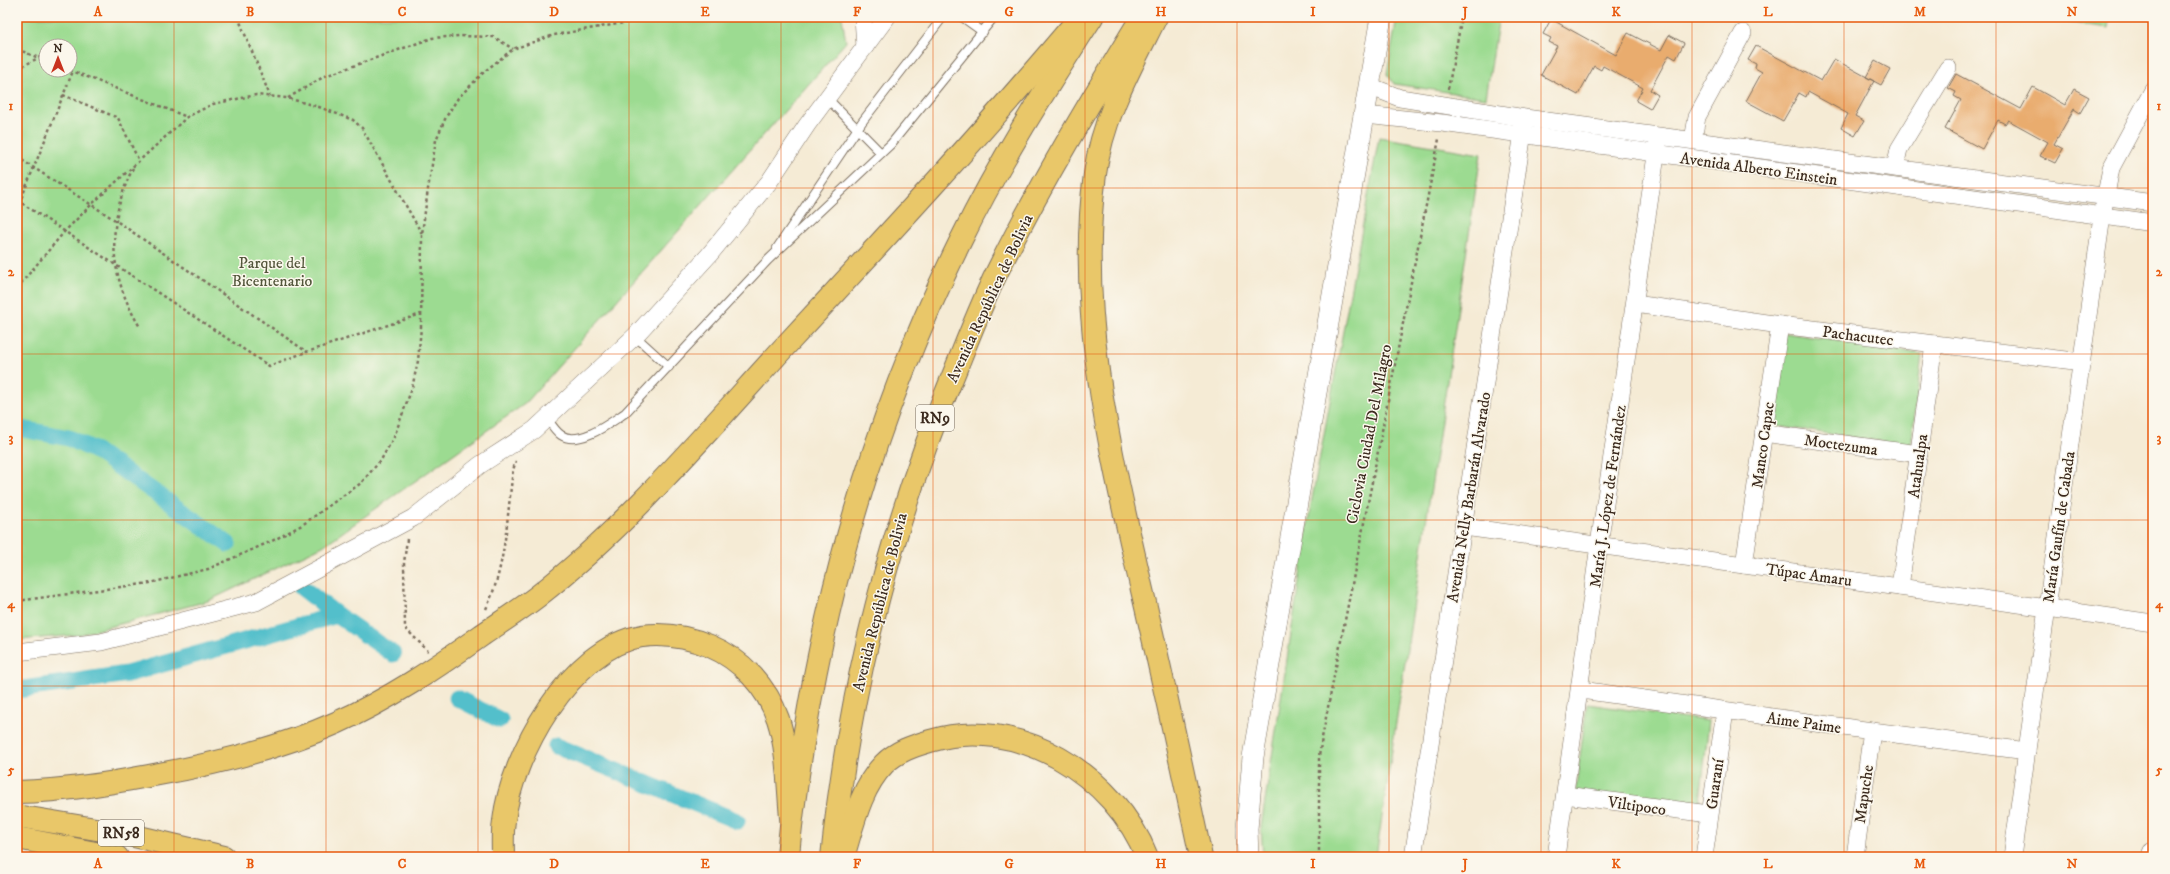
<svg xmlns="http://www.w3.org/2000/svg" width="2170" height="874" viewBox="0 0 2170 874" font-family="'IM FELL DW Pica',serif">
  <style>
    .green { fill: #9cdb91; stroke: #6c8258; fill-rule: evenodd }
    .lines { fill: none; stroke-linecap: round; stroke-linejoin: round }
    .canal { stroke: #52bfcb; stroke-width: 17 }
    .building { fill: #e9ac6e }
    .service-casing { stroke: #7c6e5e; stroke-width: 10 }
    .minor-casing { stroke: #7c6e5e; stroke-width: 18 }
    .tertiary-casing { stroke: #7c6e5e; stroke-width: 22 }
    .primary-casing { stroke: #7c6e5e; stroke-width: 24 }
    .trunk-casing { stroke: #7c6e5e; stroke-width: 24 }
    .path { stroke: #7c6e5e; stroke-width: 2.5; stroke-dasharray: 3 3; stroke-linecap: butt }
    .service { stroke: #fff; stroke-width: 8 }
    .minor { stroke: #fff; stroke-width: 17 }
    .tertiary { stroke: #fff; stroke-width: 21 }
    .primary { stroke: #e9c769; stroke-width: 22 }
    .trunk { stroke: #e9c769; stroke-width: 22 }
    .grid { fill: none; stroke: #e8590c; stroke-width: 1; stroke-opacity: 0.55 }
    .labels { text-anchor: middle; stroke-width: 3; stroke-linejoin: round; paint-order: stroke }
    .shield { fill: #fbf7ec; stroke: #75685c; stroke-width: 1 }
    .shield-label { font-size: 15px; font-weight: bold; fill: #3b2a1e }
    .street-label { font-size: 16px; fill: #3b2a1e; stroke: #fbf7ec }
    .park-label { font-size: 16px; fill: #53563b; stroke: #fbf7ec }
    .neatline { fill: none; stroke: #e8590c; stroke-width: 1.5 }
    .grid-label { font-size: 13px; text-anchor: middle; font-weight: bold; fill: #e8590c }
  </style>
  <rect width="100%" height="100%" fill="#fbf7ec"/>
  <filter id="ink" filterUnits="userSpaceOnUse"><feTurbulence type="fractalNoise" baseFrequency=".025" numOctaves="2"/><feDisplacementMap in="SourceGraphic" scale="8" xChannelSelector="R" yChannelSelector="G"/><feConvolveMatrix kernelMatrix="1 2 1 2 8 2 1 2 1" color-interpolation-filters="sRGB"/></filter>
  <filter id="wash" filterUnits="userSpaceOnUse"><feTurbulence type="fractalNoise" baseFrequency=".012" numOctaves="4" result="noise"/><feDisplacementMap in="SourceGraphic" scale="16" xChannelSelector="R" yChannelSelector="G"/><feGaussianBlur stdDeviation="0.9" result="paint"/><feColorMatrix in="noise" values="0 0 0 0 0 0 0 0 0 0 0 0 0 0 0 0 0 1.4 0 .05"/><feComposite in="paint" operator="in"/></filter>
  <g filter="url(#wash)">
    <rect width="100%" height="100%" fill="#f5ebd5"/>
    <g class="green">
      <path d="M17,17H842L846,42L526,403L323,546L208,601L78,635L17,640ZM46,46H70V70H46Z"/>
      <polygon points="1397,17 1499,17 1486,98 1394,84 1387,74"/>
      <polygon points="2030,17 2110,17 2108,28"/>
      <polygon points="1379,137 1481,154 1376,857 1263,857 1261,827 1311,504"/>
      <polygon points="1779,332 1922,354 1911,446 1769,425"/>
      <polygon points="1587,704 1709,721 1699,810 1575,794"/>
    </g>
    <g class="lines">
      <g class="canal">
        <polyline points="17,428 69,438 96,451 228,544"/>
        <polyline points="301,587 337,615 393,654"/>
        <polyline points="17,690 127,674 337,615"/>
        <polyline points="457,698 500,720"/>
        <polyline points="556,746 737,821"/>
      </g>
    </g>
    <g id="blocks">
      <g class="building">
        <polygon points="1551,19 1616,55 1628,33 1661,50 1669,35 1684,43 1676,59 1669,55 1650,90 1658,95 1650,109 1636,101 1643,88 1603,66 1601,70 1594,66 1578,95 1541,75 1557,46 1549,42 1551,38 1543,34"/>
        <polygon points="1756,46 1821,81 1834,59 1874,81 1855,116 1864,121 1855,136 1841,128 1848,114 1808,92 1806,97 1799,93 1783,121 1746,101 1762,72 1755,68 1756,64 1748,60"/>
        <polygon points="1875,61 1890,69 1881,85 1866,77"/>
        <polygon points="1956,74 2021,109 2033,87 2065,105 2074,89 2089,97 2080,113 2074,109 2054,144 2063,149 2055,163 2040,156 2048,142 2008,120 2005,124 1998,120 1982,149 1945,129 1961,100 1954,96 1956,92 1948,88"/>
      </g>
    </g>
  </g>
  <g filter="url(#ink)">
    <use href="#blocks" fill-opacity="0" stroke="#7c6e5e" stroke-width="1"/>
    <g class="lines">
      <defs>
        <g id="service">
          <polyline points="962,17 983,32"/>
          <polyline points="827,98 881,153"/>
          <polyline points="777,248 862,122 943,17"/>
          <polyline points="635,336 669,367"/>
          <path d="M547,418C551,424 555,431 561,435C579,447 610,423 625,413L768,260L891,144L994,17"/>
        </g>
        <g id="minor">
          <polyline points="863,17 865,47"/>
          <polyline points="1369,86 1400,98 1525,118 2153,203"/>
          <polyline points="1365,115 1442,123 2153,223"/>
          <polyline points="1693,140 1697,117 1743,33"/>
          <polyline points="1895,167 1899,149 1948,68"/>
          <polyline points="1635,304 1780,325 2082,362"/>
          <polyline points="1763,433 1919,454"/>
          <polyline points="1464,527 1744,565 2153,623"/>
          <polyline points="1744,565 1780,325"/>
          <polyline points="1900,587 1934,344"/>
          <polyline points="17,652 101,642 256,602 413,518 480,465 534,430 635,336 709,255 769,182 807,125 887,17"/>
          <polyline points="1581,690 1872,731 2027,751"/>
          <polyline points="1565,795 1709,814"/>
          <polyline points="1413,857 1524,126"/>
          <polyline points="1556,857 1599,545 1658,142"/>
          <polyline points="1704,857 1725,711"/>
          <polyline points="1855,857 1872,731"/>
          <polyline points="2012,857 2102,216 2111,168 2153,90"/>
        </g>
        <g id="tertiary">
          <polyline points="1248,857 1247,829 1253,757 1381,17"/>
          <polyline points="2152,857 2153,853"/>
        </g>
        <g id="primary">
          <path d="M788,857C791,815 798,773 805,731C833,561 885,394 961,240C999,162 1045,90 1092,17"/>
          <path d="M832,857C849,686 891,524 957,366C971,331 985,295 1002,262C1044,178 1093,97 1142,17"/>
        </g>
        <g id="trunk">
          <path d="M1156,17C1131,67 1102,118 1095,174C1076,314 1111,454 1142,590C1163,679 1182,768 1201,857"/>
          <path d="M17,792C65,791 112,783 159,774C219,763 280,748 336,723C388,700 436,668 482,635C501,622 520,610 538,596C631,523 708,430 788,343C887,236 986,129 1080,17"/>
          <polyline points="17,816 126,834 224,857"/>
          <polyline points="17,838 117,857"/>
          <path d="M503,857C503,845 502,833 504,821C511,756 571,647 642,636C665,633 688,637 710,646C741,659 767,687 778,719C788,750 788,786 791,818"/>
          <path d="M843,857C853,825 860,789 884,764C897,751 913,746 930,741C1017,714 1115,775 1147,857"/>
        </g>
      </defs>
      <use href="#service" class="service-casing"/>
      <use href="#minor" class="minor-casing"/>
      <use href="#tertiary" class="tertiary-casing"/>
      <use href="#primary" class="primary-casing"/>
      <use href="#trunk" class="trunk-casing"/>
      <g class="path">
        <polyline points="238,17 270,96"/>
        <polyline points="17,49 46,61"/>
        <polyline points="17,69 46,54"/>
        <polyline points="70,70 187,117"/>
        <polyline points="1448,89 1462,17"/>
        <polyline points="63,95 118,118 139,161"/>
        <polyline points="288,98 325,76 432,38 459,36 494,37 513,49"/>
        <polyline points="17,157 115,220 307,352 421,314"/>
        <path d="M133,168C106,223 108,275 140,327"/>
        <polyline points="17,200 269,366 306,352"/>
        <polyline points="17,209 73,71"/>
        <polyline points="17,288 65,231 91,205 187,117 213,104 256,95 287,98 319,107 353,120 362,128 422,234"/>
        <polyline points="407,539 404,563 405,628 428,651"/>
        <polyline points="17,601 150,583 208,569 272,541 302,525 361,483 381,460 394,437 412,388 418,361 421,327 422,234 428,189 436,140 446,117 458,98 485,71 513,49 554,35 658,17"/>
        <path d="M486,609C506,567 507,516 513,470L516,461"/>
        <polyline points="1319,857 1319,756 1322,738 1439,139"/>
      </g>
      <use href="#service" class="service"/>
      <use href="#minor" class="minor"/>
      <use href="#tertiary" class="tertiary"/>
      <use href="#primary" class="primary"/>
      <use href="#trunk" class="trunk"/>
    </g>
  </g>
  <path class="grid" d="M174,17V857M326,17V857M478,17V857M629,17V857M781,17V857M933,17V857M1085,17V857M1237,17V857M1389,17V857M1541,17V857M1692,17V857M1844,17V857M1996,17V857M17,188H2153M17,354H2153M17,520H2153M17,686H2153"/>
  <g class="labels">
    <g class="shield">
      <rect x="916" y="405" width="38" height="26" rx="3"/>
      <rect x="98" y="820" width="46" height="26" rx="3"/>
    </g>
    <g class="shield-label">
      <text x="935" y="423">RN9</text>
      <text x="121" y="838">RN58</text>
    </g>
    <g class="street-label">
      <text transform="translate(1759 168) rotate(8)" y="6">Avenida Alberto Einstein</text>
      <text transform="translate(989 298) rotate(-65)" y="6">Avenida República de Bolivia</text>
      <text transform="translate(1858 335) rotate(7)" y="6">Pachacutec</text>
      <text transform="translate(1368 434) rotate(-79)" y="6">Ciclovia Ciudad Del Milagro</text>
      <text transform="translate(1841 444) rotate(8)" y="6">Moctezuma</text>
      <text transform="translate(1762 445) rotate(-82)" y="6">Manco Capac</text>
      <text transform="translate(1917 466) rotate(-82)" y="6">Atahualpa</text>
      <text transform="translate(1607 496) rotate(-82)" y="6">María J. López de Fernández</text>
      <text transform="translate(1468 497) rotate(-81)" y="6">Avenida Nelly Barbarán Alvarado</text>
      <text transform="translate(2058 527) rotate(-82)" y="6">María Gaufín de Cabada</text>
      <text transform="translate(1809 574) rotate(8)" y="6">Túpac Amaru</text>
      <text transform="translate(879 602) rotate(-76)" y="6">Avenida República de Bolivia</text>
      <text transform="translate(1804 722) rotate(8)" y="6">Aime Paime</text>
      <text transform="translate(1714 784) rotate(-82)" y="6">Guaraní</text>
      <text transform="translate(1863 794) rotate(-82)" y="6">Mapuche</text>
      <text transform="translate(1637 805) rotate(8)" y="6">Viltipoco</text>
    </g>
    <g class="park-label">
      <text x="272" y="268">Parque del<tspan x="272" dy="18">Bicentenario</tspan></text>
    </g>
  </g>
  <rect width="2170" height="874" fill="none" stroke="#fbf7ec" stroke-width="44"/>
  <g transform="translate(58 58)"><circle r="19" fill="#fbf7ec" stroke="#aea59a"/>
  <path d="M0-3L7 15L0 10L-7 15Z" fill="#c8321e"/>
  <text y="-6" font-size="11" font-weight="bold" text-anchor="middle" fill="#3b2a1e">N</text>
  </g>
  <rect x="22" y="22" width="2126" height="830" class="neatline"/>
  <g class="grid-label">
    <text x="98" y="16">A</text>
    <text x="250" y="16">B</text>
    <text x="402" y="16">C</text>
    <text x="554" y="16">D</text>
    <text x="705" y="16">E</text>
    <text x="857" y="16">F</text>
    <text x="1009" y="16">G</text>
    <text x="1161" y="16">H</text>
    <text x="1313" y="16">I</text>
    <text x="1465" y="16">J</text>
    <text x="1616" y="16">K</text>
    <text x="1768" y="16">L</text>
    <text x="1920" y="16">M</text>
    <text x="2072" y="16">N</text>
    <text x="11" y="110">1</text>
    <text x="2159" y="110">1</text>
    <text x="11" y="276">2</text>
    <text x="2159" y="276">2</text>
    <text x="11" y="442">3</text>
    <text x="2159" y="442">3</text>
    <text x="11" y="608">4</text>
    <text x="2159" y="608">4</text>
    <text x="11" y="774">5</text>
    <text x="2159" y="774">5</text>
    <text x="98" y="868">A</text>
    <text x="250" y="868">B</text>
    <text x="402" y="868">C</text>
    <text x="554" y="868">D</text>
    <text x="705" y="868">E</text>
    <text x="857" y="868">F</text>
    <text x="1009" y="868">G</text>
    <text x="1161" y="868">H</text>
    <text x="1313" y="868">I</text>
    <text x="1465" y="868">J</text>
    <text x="1616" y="868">K</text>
    <text x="1768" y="868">L</text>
    <text x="1920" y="868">M</text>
    <text x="2072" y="868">N</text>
  </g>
</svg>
